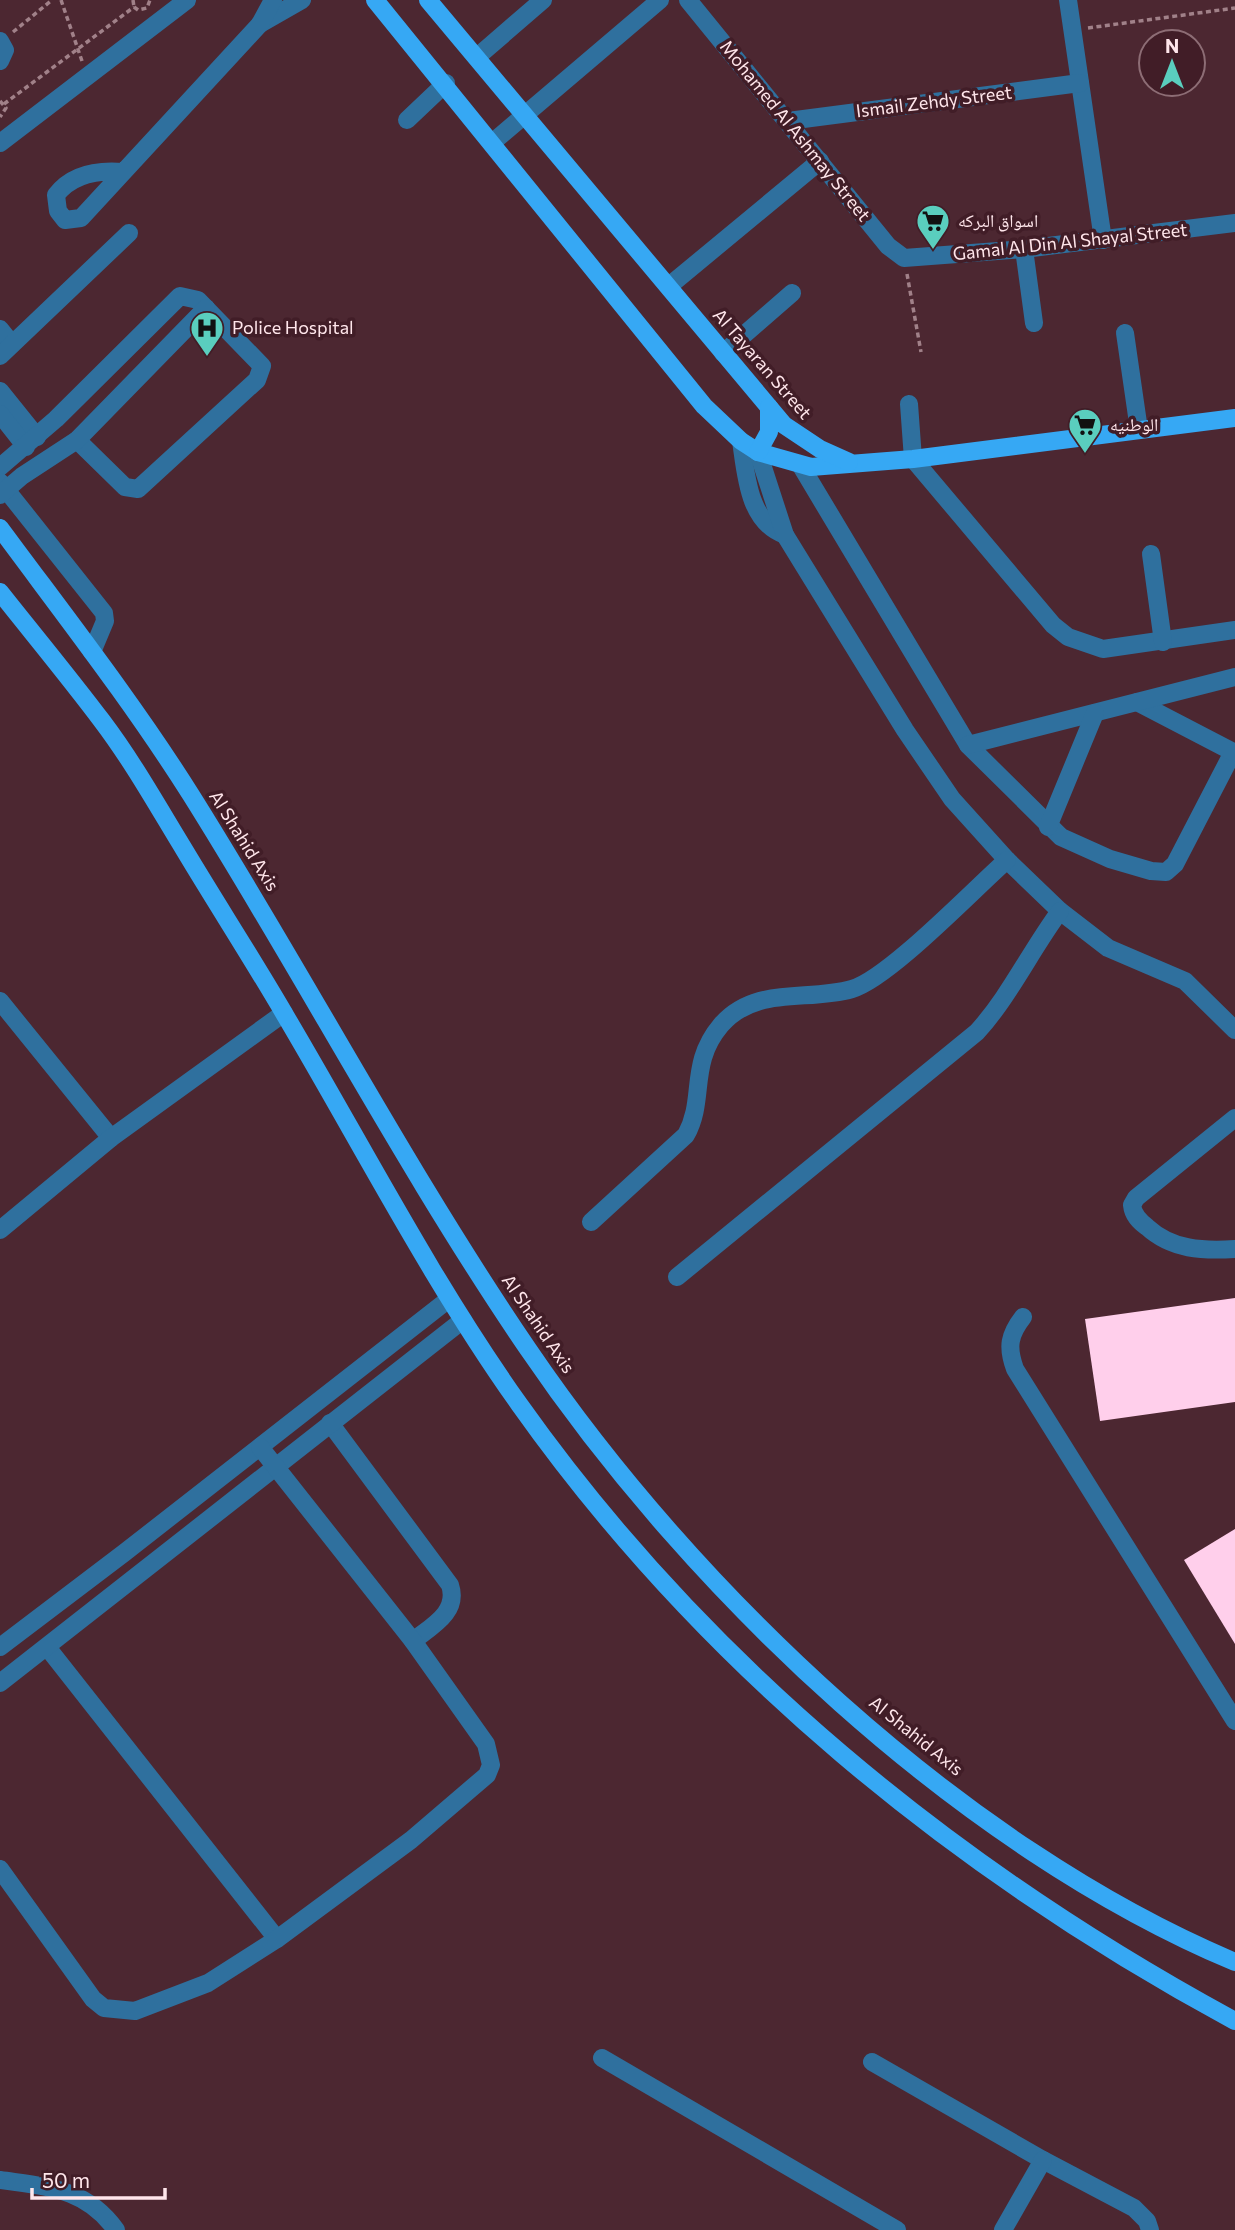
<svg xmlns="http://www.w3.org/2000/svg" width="1235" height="2230" viewBox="0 0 1235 2230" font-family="Commissioner,'Noto Naskh Arabic',sans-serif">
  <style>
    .building { fill: #ffcfeb }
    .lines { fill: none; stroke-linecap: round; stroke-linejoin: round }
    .path { stroke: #a18189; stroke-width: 3.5; stroke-dasharray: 5 3.5; stroke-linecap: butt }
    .minor { stroke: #2f709e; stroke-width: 18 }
    .major { stroke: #36a8f4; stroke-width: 18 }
    .labels { text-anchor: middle; stroke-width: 7; stroke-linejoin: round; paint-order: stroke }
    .street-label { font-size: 18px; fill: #ffe6eb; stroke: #411d27 }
    .poi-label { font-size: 18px; fill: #ffe6eb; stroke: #411d27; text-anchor: start }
  </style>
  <rect width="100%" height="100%" fill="#4c2731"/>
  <g class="building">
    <polygon points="1235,1298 1235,1402 1100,1421 1085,1319"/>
    <polygon points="1235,1529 1235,1644 1184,1560"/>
  </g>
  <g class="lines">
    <g class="path">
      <polyline points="61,0 82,61"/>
      <polyline points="133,0 134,7"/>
      <polyline points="134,7 138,10 147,8 150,0"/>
      <polyline points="1088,28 1235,8"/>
      <polyline points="13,32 52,0"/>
      <polyline points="0,101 6,108 0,117"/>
      <polyline points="4,104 134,7"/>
      <polyline points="907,274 921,352"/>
    </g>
    <g class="minor">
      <polyline points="688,0 888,246 904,258 1024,249 1235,223"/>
      <polyline points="1068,0 1103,240"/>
      <polyline points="260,24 302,0"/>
      <polyline points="0,41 5,50 0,61"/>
      <polyline points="477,57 543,0"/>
      <polyline points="407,120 446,83"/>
      <polyline points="788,121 1080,83"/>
      <polyline points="493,142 660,0"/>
      <polyline points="0,143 187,0"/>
      <path d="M123,172C99,170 72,174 56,195L58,211L65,220L81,218L260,24L273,0"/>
      <polyline points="1024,249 1034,323"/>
      <polyline points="669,286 820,161"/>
      <polyline points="0,329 12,344"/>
      <polyline points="1125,333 1139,430"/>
      <polyline points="723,353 792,293"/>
      <polyline points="0,356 129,233"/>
      <polyline points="0,391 37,437"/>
      <polyline points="909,404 913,459 1053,625 1068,637 1103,649 1235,630"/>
      <polyline points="0,414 26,447"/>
      <path d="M741,441C746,474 748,522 785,535"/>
      <polyline points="758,452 785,535 905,730 952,799 1007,860 1060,911 1108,948 1185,981 1235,1030"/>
      <polyline points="801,466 968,745 1061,837 1110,859 1151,871 1166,872 1175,864 1233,752"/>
      <polyline points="0,467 56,419 180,296 198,300 262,366 257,380 138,489 125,487 77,440"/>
      <polyline points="0,482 104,613 105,621 92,652"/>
      <polyline points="0,495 22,476 77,440 206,308"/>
      <polyline points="1151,554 1163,642"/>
      <polyline points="1137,702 1235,753"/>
      <polyline points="968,745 1235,677"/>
      <polyline points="1048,827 1095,713"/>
      <polyline points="0,1001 111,1138"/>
      <path d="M1235,1118L1136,1198L1132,1205C1133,1215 1139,1221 1147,1227C1172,1250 1203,1251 1235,1249"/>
      <path d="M591,1222L686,1135C706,1099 688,1064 721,1025C756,985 807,1002 852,989C888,979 974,889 1007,860"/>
      <polyline points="0,1230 111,1138 284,1013"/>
      <path d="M677,1277L977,1032C1009,997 1031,950 1060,911"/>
      <path d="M1023,1317C1009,1335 1007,1347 1015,1369L1235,1721"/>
      <path d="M330,1423L450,1585C459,1612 432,1626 413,1641"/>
      <polyline points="0,1647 124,1553 449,1299"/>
      <polyline points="47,1647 277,1939"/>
      <polyline points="0,1683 463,1320"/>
      <polyline points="0,1869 93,1999 104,2008 135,2011 208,1983 277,1939 411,1840 487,1775 491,1765 486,1744 413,1641 260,1447"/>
      <polyline points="602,2058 897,2230"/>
      <polyline points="872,2062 1043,2160 1134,2208 1147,2221 1150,2230"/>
      <path d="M0,2180C48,2187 86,2188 116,2230"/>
      <polyline points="1003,2230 1043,2160"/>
    </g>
    <g class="major">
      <polyline points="375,0 704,406 741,441 758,452 811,467 913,459 1235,418"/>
      <polyline points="428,0 784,425 820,449 849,462"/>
      <polyline points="758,452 769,432 769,407"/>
      <path d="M0,528C65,616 133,703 191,795C306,978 406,1170 528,1349C693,1592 961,1847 1235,1962"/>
      <path d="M0,592C34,635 69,677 102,721C133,762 158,807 185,851C218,906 253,960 285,1015C362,1145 431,1280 519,1404C704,1665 954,1869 1235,2021"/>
    </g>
  </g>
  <defs>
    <symbol id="supermarket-pin" viewBox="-11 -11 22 30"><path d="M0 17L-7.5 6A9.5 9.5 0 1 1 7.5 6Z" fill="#5acebe" stroke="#411d27"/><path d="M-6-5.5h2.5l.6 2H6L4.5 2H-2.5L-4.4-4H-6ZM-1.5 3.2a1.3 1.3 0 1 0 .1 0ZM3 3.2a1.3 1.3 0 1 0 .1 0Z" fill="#111"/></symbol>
    <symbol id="hospital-pin" viewBox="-11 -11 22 30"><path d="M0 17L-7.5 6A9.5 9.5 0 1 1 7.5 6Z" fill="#5acebe" stroke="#411d27"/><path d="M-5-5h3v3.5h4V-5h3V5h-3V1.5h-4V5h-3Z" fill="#111"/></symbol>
  </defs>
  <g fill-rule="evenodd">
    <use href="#supermarket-pin" x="914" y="202" width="38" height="52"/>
    <use href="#hospital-pin" x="188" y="309" width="38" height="52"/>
    <use href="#supermarket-pin" x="1066" y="406" width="38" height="52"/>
  </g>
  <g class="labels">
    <g class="street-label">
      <text transform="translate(934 102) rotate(-7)" y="6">Ismail Zehdy Street</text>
      <text transform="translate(795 131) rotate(51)" y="6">Mohamed Al Ashmay Street</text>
      <text transform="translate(1070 242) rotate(-6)" y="6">Gamal Al Din Al Shayal Street</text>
      <text transform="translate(762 364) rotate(49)" y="6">Al Tayaran Street</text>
      <text transform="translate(244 841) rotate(58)" y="6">Al Shahid Axis</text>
      <text transform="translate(538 1324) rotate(56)" y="6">Al Shahid Axis</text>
      <text transform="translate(916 1736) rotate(39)" y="6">Al Shahid Axis</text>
    </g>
    <g class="poi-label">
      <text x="958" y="227">اسواق البركه</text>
      <text x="232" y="334">Police Hospital</text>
      <text x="1110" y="431">الوطنيه</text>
    </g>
  </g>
  <g transform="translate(1172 63)"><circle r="33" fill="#411d27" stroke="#8d6d75" stroke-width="2"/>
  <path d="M0-5L12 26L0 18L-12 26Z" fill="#5acebe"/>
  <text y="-10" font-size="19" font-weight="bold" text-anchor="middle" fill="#ffe6eb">N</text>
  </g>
  <path d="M32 2188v10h133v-10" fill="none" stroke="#ffe6eb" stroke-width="3.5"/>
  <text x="42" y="2188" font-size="21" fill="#ffe6eb" stroke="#411d27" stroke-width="5" paint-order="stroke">50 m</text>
</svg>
